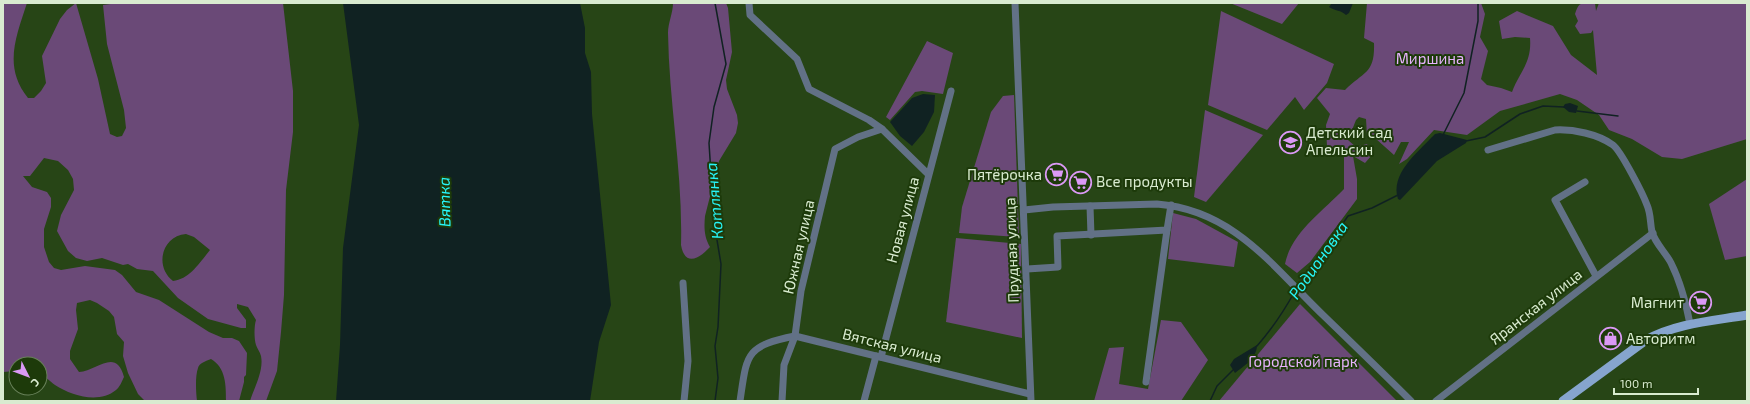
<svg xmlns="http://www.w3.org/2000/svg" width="1750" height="404" viewBox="0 0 1750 404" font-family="'Exo 2',sans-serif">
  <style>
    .green { fill: #6a4977; fill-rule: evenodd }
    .water { fill: #102222 }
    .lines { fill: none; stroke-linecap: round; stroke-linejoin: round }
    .stream { stroke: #102222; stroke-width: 1.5 }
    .minor { stroke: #627186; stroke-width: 7 }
    .major { stroke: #86a5ce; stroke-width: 9 }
    .labels { text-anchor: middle; stroke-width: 4; stroke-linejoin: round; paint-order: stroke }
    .park-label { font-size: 15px; fill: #e9b4ff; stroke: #1d3a0a }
    .poi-label { font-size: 15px; fill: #d9ebd0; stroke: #1d3a0a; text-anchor: start }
    .street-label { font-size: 15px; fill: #d9ebd0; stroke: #1d3a0a }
    .water-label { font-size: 16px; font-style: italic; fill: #27f5f7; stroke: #1d3a0a }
  </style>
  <rect width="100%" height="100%" fill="#274516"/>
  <g class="green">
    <path d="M3,3H27C16,37 3,67 28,98H34L41,91L46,83L42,56L60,19L67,10L76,3L98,79L110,134L117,137L122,136L126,128L124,110L107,44L103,5L118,3H283L293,91V132L286,190L284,295L281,332L277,371L266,401H250C254,388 264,371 261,356C260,352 257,348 256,345C254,339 254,326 256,320L248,307L237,304V308L246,320V328H241L208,319L178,298L153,271L137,269L128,264L123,265L102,258L87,261L76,258L68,251L57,231L61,215L74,190L73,179L68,170L58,161L44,158L30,176H23L32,187L47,192L51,198V207L44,229V247L49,262L54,268L61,270L85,266L115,270L122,275L136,292L159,300L209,332L223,338H232L239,341L247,353L246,375L244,377V382L239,401H226C226,385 226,368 211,359C206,361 199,363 198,368C195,376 196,393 197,401H145L138,394L128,373L123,356L124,342L117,334L114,317L109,311L97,303L90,300L77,303L76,310L78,329L70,351V359L79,372C97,371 116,347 124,377C122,381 120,387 116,390C99,404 72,396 55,385C49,381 48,377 40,376V364H16V371L3,372ZM186,234L194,237L210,250C200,262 190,279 173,281C154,266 162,236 186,234Z"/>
    <path d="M673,3H726L728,8L732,52L726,80L727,89L737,115L738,123L736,133L719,161L705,216C704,227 704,237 710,247C699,259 685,267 681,245C683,174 669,104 668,33C668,23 673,13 673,3Z"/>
    <polygon points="1230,3 1299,3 1282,24"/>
    <path d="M1367,3H1481L1485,14L1480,37L1488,51L1481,79L1487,85L1501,88L1512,92C1520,71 1532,63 1530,38L1515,37L1502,39L1499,21L1517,11L1553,26L1571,55L1597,75L1593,30L1591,33L1580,34L1575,26L1578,21L1575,14C1579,1 1581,3 1595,3L1596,11L1599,3H1747V139L1682,159L1662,157L1632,139L1609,130L1599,115L1577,100L1560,94L1500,111L1467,135L1434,130L1407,159L1399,164L1409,142H1401L1394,155L1375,138L1367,136L1366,119L1359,117L1356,120L1348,140L1356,147L1367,144L1372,155L1365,163L1353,156L1357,179V199L1310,262L1297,273L1285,264C1291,233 1323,211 1344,189V155L1327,147L1326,125L1330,114L1317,98L1326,88L1345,90C1364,71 1375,74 1374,43L1364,38Z"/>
    <polygon points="1221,11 1334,64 1327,83 1304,110 1295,97 1267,130 1208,105"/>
    <polygon points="927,41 953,53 943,94 922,91 915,92 890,120 886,117"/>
    <polygon points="1014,95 1019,237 959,233 962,207 991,112 1003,96"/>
    <polygon points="1205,110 1263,135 1206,202 1194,197"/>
    <polygon points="1747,179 1747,256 1725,260 1709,204"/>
    <polygon points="1173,213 1196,219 1238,242 1234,267 1168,259"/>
    <polygon points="956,238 1021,244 1022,338 946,322"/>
    <polygon points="1300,304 1397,401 1219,401"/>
    <polygon points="1161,320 1181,322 1208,360 1181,401 1094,401 1109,348 1124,347 1119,384 1148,389"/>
  </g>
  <g class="water">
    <polygon points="343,3 580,3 585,28 585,53 591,72 592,114 611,305 599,342 590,401 336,401 340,345 343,248 359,125"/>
    <path d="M1332,3H1353L1349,13L1346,15C1341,10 1335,11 1329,7Z"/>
    <polygon points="923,94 935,95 934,112 924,132 912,146 900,136 890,122 912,98"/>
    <polygon points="1570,103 1578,106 1576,113 1569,112 1563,107 1565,104"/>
    <path d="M1440,133L1467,140L1466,143L1437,161L1403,197L1400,200L1398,199C1390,174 1417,153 1432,137L1435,134Z"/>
    <path d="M1257,345C1257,358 1244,366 1235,373L1230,365L1234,359Z"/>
  </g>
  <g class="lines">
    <g class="stream">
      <polyline points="715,3 726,64 714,107 709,143 714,222 721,264 718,327 715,346 718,378 715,401"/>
      <polyline points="1577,111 1618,116"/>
      <polyline points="1443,135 1464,93 1478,21 1478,3"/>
      <polyline points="1466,141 1485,137 1520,114 1543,106 1564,107"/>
      <polyline points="1299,286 1348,216 1372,208 1398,195"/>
      <path d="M1257,346C1272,329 1284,311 1295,291"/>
      <polyline points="1210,401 1217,386 1233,370"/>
    </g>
    <g class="minor">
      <polyline points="749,3 750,15 797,59 809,89 869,120 882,129"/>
      <polyline points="1015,3 1031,401"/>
      <path d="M1488,150L1555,130C1573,129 1598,134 1613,145C1621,151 1643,194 1647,205C1651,214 1650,223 1652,232C1655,243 1666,253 1671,263C1681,283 1686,303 1690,324"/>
      <polyline points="1585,182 1555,200 1596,276"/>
      <polyline points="1090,206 1091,235"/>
      <path d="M1024,210L1053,207L1157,204C1234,210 1273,267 1324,316C1353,344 1382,372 1411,401"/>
      <polyline points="1027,269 1058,267 1057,236 1167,230 1171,205"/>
      <polyline points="683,283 688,361 684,401"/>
      <polyline points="881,357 951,91"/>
      <polyline points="1146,382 1167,230"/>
      <path d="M740,401C747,354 745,346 795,336L1030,394"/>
      <polyline points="782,401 784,365 795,336 801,291 835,149 858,137 882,129 928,174"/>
      <polyline points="864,401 876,356"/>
      <polyline points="1436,401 1653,233"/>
    </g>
    <path class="major" d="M1563,401L1646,340C1677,323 1712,321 1747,315"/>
  </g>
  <defs>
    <symbol id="school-ring" viewBox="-11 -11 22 22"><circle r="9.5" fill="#1d3a0a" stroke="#db99f5" stroke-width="1.5"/><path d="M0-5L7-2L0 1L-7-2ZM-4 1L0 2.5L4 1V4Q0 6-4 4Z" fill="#db99f5"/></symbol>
    <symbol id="supermarket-ring" viewBox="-11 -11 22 22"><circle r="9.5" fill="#1d3a0a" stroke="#db99f5" stroke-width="1.5"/><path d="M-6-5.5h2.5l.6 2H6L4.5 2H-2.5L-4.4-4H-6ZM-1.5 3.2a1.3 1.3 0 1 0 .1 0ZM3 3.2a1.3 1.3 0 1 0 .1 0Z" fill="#db99f5"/></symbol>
    <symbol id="shop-ring" viewBox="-11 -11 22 22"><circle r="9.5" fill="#1d3a0a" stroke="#db99f5" stroke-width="1.5"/><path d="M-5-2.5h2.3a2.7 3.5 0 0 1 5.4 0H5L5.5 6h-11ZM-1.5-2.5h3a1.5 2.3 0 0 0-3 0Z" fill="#db99f5"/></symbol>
  </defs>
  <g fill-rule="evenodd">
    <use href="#school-ring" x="1278" y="130" width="25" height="25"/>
    <use href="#supermarket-ring" x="1044" y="162" width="25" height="25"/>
    <use href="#supermarket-ring" x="1068" y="170" width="25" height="25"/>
    <use href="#supermarket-ring" x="1688" y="290" width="25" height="25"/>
    <use href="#shop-ring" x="1598" y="326" width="25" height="25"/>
  </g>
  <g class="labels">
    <g class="park-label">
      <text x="1430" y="64">Миршина</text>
      <text x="1303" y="367">Городской парк</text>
    </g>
    <g class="poi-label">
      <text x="1306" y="138">Детский сад<tspan x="1306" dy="17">Апельсин</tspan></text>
      <text x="1042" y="180" text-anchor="end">Пятёрочка</text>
      <text x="1096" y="187">Все продукты</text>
      <text x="1684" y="308" text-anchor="end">Магнит</text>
      <text x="1626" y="344">Авторитм</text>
    </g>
    <g class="street-label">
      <text transform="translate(903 220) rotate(-75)" y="5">Новая улица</text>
      <text transform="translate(799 247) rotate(-77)" y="5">Южная улица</text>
      <text transform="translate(1012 250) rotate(-92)" y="5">Прудная улица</text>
      <text transform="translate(1536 307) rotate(-38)" y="5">Яранская улица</text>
      <text transform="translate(892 346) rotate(14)" y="5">Вятская улица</text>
    </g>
    <g class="water-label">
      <text transform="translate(714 201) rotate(-95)" y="6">Котлянка</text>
      <text transform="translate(444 202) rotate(-91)" y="6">Вятка</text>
      <text transform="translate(1318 260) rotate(-55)" y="6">Родионовка</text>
    </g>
  </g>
  <rect width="1750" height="404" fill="none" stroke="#d9ebd0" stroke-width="8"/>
  <g transform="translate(28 376) rotate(132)"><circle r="19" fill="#1d3a0a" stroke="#688159"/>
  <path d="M0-3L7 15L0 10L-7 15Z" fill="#db99f5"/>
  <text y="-6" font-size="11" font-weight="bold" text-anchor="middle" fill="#d9ebd0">С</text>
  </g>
  <path d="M1614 388v6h84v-6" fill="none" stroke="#d9ebd0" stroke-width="2"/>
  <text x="1620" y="388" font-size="12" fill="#d9ebd0" stroke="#1d3a0a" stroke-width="3" paint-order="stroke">100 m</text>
</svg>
